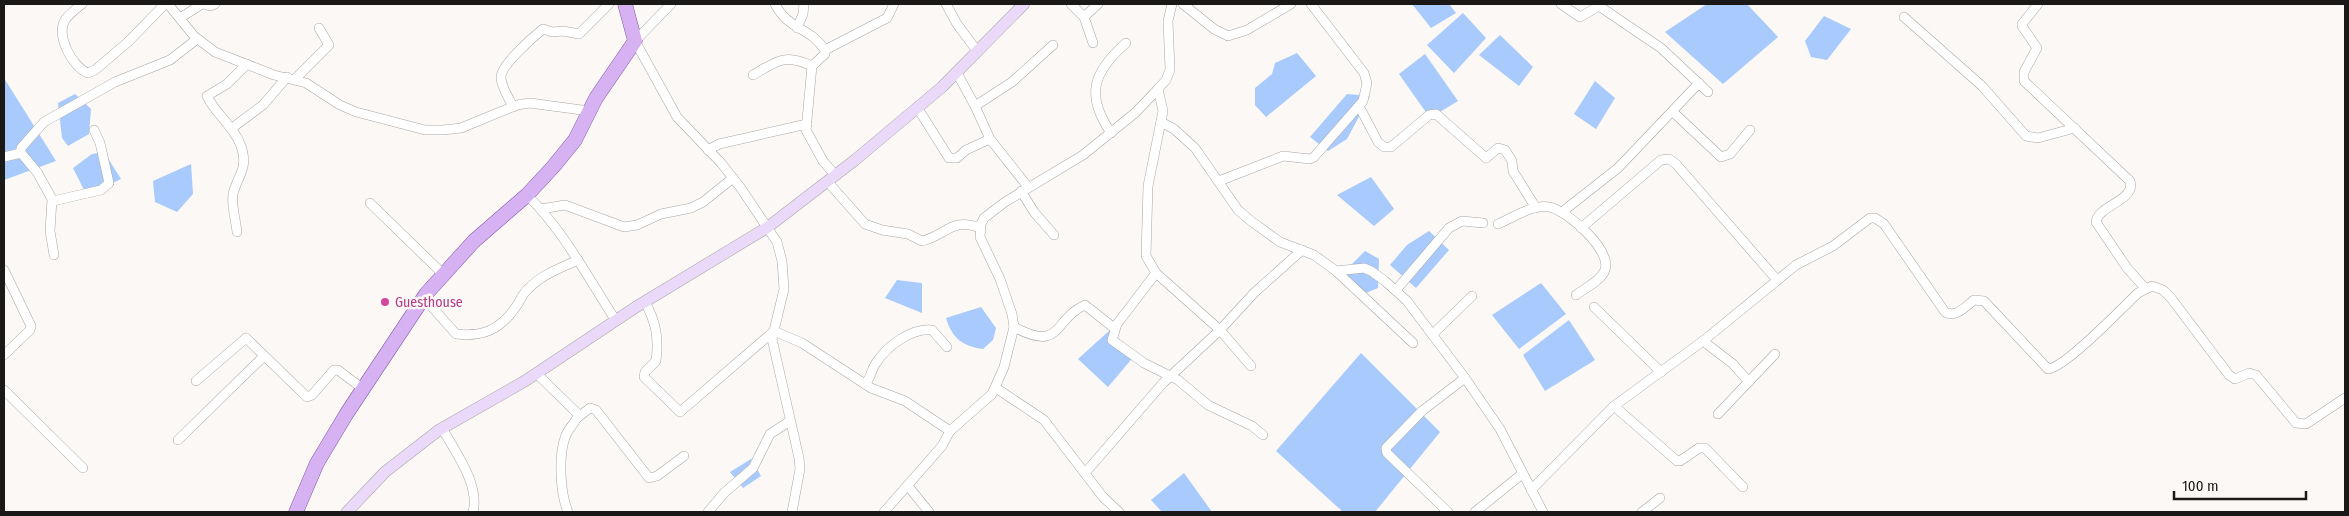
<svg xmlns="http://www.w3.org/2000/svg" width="2349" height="516" viewBox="0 0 2349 516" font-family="'Fira Sans Condensed',sans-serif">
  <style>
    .water { fill: #a8cafc }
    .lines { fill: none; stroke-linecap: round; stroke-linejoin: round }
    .street-casing { stroke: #a9a7a5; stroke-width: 10 }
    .secondary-casing { stroke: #a9a7a5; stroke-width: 12 }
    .primary-casing { stroke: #835ba1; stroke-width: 15 }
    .street { stroke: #fff; stroke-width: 9 }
    .secondary { stroke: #ebd9f9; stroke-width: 11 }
    .primary { stroke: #d7b2f3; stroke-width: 14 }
    .hotel-dot { fill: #d1479c; stroke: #fbf8f6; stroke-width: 2 }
    .labels { text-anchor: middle; stroke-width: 5; stroke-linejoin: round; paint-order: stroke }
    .hotel-label { font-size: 14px; fill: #b23c85; stroke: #fbf8f6; text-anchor: start }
  </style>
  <rect width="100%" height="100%" fill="#fbf8f6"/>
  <g class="water">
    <polygon points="1412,4 1449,4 1456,13 1431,28"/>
    <polygon points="1707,4 1747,4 1778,37 1723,84 1665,32"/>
    <polygon points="1463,13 1486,38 1454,73 1427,45"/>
    <polygon points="1824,16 1851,29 1827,60 1811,57 1805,41"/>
    <polygon points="1500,35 1533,67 1519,86 1479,55"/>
    <polygon points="1297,53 1316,76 1266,117 1255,105 1255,88 1272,74 1275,63"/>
    <polygon points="1425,54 1458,101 1430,118 1399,74"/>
    <polygon points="4,78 56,161 4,180"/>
    <polygon points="1595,81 1615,98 1596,129 1574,114"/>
    <polygon points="75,94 91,109 89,134 68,146 62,138 58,103"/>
    <polygon points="1347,94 1370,96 1347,139 1328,151 1310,137"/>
    <polygon points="104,152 121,179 103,188 84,190 73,168 92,154"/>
    <polygon points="191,164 193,194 177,212 155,202 153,181"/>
    <polygon points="1371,177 1394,209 1374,226 1337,195"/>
    <polygon points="1429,231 1449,250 1416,288 1390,265 1407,245"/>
    <polygon points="1365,251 1379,259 1378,288 1361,295 1340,276"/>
    <polygon points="897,280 922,283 922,313 885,298"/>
    <polygon points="1541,283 1566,314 1519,349 1492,315"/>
    <path d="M981,307L996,328L993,340L983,349C962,346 952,338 946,318Z"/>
    <polygon points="1569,320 1595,360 1545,391 1523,355"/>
    <polygon points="1110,330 1135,355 1108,387 1078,359"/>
    <polygon points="1361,353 1440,432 1375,512 1343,512 1276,451"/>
    <polygon points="751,459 761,476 743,488 730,472"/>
    <polygon points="1184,473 1212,512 1162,512 1151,500"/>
  </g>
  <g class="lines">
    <defs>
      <g id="street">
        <path d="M82,4C77,8 69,14 65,20C56,36 72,67 88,73L95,70L128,42L165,4"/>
        <polyline points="168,4 194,36 215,52 274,75 306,83 340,105 356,112 383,119 425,130 443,130 461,128 517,105 530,103 589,111"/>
        <polyline points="204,4 210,6 215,4"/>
        <polyline points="671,4 635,41 677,117 721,163 740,187 777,242 782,261 784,289 772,339 799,458 800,469 792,512"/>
        <path d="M775,4C789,31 809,26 825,50V54L812,66L806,130L823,161L835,175"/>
        <polyline points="946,4 957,24 977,51"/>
        <polyline points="1071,4 1084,17 1093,43"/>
        <polyline points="1183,4 1214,29 1228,36 1247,30 1291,4"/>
        <polyline points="1561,4 1580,17 1599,6 1661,48 1708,92"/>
        <path d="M2038,4L2022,24V26L2037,48L2024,72V81L2130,181C2136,201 2098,205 2096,222L2127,268L2145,288"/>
        <polyline points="1084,17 1098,4"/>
        <polyline points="1904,17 1982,86 2026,136 2038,138 2075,128"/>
        <polyline points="180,18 202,4"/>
        <polyline points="797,28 803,14 804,4"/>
        <polyline points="825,50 887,18 894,4"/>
        <polyline points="957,73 975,106"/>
        <path d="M753,75C777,61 785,53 812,66"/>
        <polyline points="295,79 329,45 319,28"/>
        <polyline points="1359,106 1378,142 1384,147 1391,147 1429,115 1436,114 1486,158 1498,148 1505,150 1512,161 1513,171 1536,208"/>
        <path d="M513,107C509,98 501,87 501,77C501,65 533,37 543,29L552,32L563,31L579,34L609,4"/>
        <polyline points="917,107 949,158 957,158 966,150 990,139"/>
        <polyline points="1673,112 1721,157 1730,154 1750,130"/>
        <polyline points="1161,122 1174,129 1195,148 1238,210 1251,221 1280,242 1314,255 1336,271 1364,268 1371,271 1385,281 1407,301 1465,378 1500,429 1543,512"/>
        <polyline points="232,128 263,105 287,77"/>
        <path d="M1111,133C1085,95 1093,72 1126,43"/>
        <polyline points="708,150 719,144 807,124"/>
        <polyline points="4,157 21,153"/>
        <path d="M827,181L865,224L882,230L908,234L922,241C947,235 951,217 980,228"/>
        <polyline points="1219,181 1283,156 1310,159 1314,157 1363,101 1367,83 1364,73 1311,4"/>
        <polyline points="1028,187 990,139 975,106 1012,82 1053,45"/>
        <polyline points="1021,191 1034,212 1054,235"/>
        <path d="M527,195C564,231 588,278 616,321"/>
        <polyline points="53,201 101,190 109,183 100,143 94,130"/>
        <polyline points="370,203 444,275"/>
        <polyline points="541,209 565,205 616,224 624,227 637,225 661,214 691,208 703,202 733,178"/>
        <polyline points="1562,212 1618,168 1699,83"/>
        <path d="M1498,224C1512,218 1533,204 1549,207C1567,210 1612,250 1605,270C1601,281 1585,288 1576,295"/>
        <polyline points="1581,228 1661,160 1669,159 1676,164 1777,280"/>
        <path d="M237,232C236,221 231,205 233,194C237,176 249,169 241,146C234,126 216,115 207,96L227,84L247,64"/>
        <polyline points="54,255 50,231 52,199 37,172 21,153 21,148 44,122 115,82 170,60 197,39"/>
        <polyline points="4,270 31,326 30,330 4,355"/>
        <polyline points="1336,271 1413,343"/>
        <polyline points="1156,273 1117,324 1112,340 1144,363 1178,380 1208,405 1252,426 1263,435"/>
        <polyline points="1396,290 1449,228 1462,221 1483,223"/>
        <path d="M424,298L456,334C482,337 500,330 515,308C520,302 522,294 528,289C541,275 560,268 578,260"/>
        <path d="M645,302C656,322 659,338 656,361L645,372L644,377L680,412L774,331L802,343L871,388L905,401L950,431"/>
        <polyline points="1594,307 1661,372"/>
        <path d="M1014,327C1062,353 1053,319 1085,305L1114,328"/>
        <polyline points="1433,334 1472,296"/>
        <polyline points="1703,341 1733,364 1749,382"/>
        <polyline points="1251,366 1220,330 1254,293 1302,250"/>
        <path d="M537,374L578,414C577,422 569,427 566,435C558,454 560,493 568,512"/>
        <polyline points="196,381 246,338 307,397 312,395 334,370 338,370 363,389"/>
        <path d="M865,384C871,378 871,370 876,363C887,346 911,328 932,330L947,347"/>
        <polyline points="996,388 1044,420 1103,497 1119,512"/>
        <polyline points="4,390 83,468"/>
        <polyline points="1614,406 1677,461 1680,461 1699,448 1705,448 1743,487"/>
        <polyline points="1718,414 1775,354"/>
        <polyline points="577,418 590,408 596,410 649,478 657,476 684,456"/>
        <path d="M442,428C455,452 480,484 473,512"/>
        <polyline points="178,440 264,356"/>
        <polyline points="1085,473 1163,383 1220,330 1156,273 1146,256 1148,186 1163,111 1158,89"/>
        <polyline points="908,486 929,512"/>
        <path d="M1531,490L1614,406L1703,341L1796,265L1833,246L1870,218H1875L1884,224L1945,312C1956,318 1965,307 1974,300L1984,301L2048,369C2065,368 2123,307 2138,293L2152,286L2163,290L2171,298L2229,375L2235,379L2249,373L2256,375L2296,423L2306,424L2345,398"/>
        <polyline points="708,512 724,493 753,468 770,434 790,421"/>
        <polyline points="884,512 942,446 950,431 992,394 1004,367 1014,327 1012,314 1000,279 980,237 981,224 984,218 1005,202 1083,155 1135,113 1158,89 1166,80 1170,70 1168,21 1172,4"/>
        <polyline points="1448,512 1387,453 1386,448 1422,411 1465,378"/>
        <polyline points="1475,512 1522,474"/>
        <polyline points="1642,512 1660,498"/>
      </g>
      <polyline id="secondary" points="347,512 385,472 439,430 525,381 636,307 768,227 855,160 942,87 1024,4"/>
      <polyline id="primary" points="296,512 317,463 347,413 426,294 474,241 527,195 553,167 575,140 596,98 635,41 625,4"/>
    </defs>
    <use href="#street" class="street-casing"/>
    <use href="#secondary" class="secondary-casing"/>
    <use href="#primary" class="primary-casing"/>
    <use href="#street" class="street"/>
    <use href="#secondary" class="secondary"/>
    <use href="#primary" class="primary"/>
  </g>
  <circle class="hotel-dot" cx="385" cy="302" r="5"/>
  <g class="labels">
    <g class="hotel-label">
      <text x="395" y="307">Guesthouse</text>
    </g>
  </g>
  <rect width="2349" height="516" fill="none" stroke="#1a1918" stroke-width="10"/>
  <path d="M2174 491v8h132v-8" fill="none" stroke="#1a1918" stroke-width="2.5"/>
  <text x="2182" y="491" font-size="15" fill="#1a1918" stroke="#fbf8f6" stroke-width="4" paint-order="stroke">100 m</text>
</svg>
